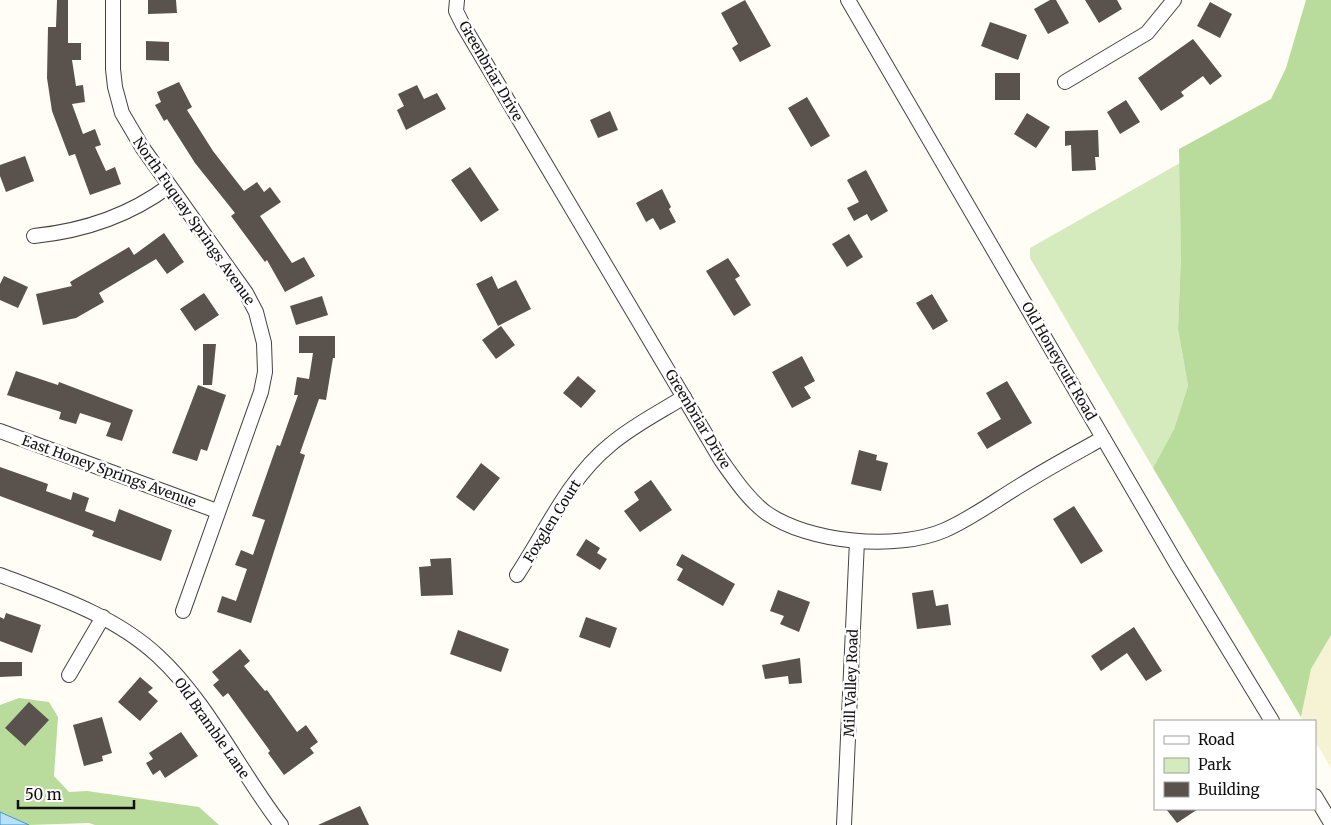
<svg xmlns="http://www.w3.org/2000/svg" width="1331" height="825" viewBox="0 0 1331 825" font-family="Merriweather,serif">
  <style>
    .farmland { fill: #f6f3d4 }
    .green { fill: #d5ebbd }
    .forest { fill: #b9dc9c }
    .water { fill: #b9e0f7; stroke: #3f96cf }
    .building { fill: #5a524d }
    .lines { fill: none; stroke-linecap: round; stroke-linejoin: round }
    .street-casing { stroke: #444; stroke-width: 16 }
    .street { stroke: #fff; stroke-width: 14 }
    .labels { text-anchor: middle; stroke-width: 5; stroke-linejoin: round; paint-order: stroke }
    .street-label { font-size: 14px; fill: #111; stroke: #fff }
  </style>
  <rect width="100%" height="100%" fill="#fffdf5"/>
  <polygon class="farmland" points="1331,635 1331,768 1315,741 1315,721 1303,721 1301,717 1311,669"/>
  <polygon class="green" points="1180,163 1181,256 1178,329 1188,386 1174,429 1153,468 1030,258 1030,248"/>
  <g class="forest">
    <polygon points="1306,0 1331,0 1331,635 1311,669 1301,717 1153,468 1174,429 1188,386 1178,329 1181,256 1179,149 1271,99 1286,68"/>
    <polygon points="19,698 49,702 58,717 54,776 69,792 87,791 199,807 219,825 95,825 89,823 29,825 0,812 0,705"/>
  </g>
  <polygon class="water" points="0,812 29,825 0,825"/>
  <g class="building">
    <polygon points="57,0 68,0 68,43 81,43 81,60 72,60 76,86 83,85 85,102 72,104 83,134 95,129 101,145 95,147 106,171 115,167 121,184 90,195 75,154 69,156 52,111 47,78 48,27 56,27"/>
    <polygon points="148,0 176,0 177,13 148,14"/>
    <polygon points="745,0 771,46 740,62 732,48 738,44 721,13"/>
    <polygon points="1050,0 1056,0 1069,23 1048,34 1034,9"/>
    <polygon points="1085,0 1117,0 1122,9 1099,23"/>
    <polygon points="1210,2 1232,14 1220,38 1197,26"/>
    <polygon points="990,22 1027,35 1018,60 981,46"/>
    <polygon points="1193,39 1222,76 1210,85 1203,76 1181,92 1184,96 1161,111 1138,78"/>
    <polygon points="146,41 169,42 169,61 146,60"/>
    <rect x="995" y="73" width="25" height="27"/>
    <polygon points="179,82 192,107 187,110 213,151 244,191 257,182 264,192 270,187 281,202 260,216 292,263 304,257 315,276 285,292 267,260 265,262 231,216 235,213 195,163 167,119 164,121 155,105 161,102 157,92"/>
    <polygon points="417,85 424,99 437,93 446,109 406,130 397,110 404,106 398,94"/>
    <polygon points="807,97 830,136 811,147 788,108"/>
    <polygon points="1126,100 1140,122 1120,134 1107,112"/>
    <polygon points="610,111 618,130 598,138 590,120"/>
    <polygon points="1027,113 1050,127 1036,148 1014,134"/>
    <polygon points="1098,130 1099,157 1095,157 1096,170 1072,171 1071,145 1065,146 1065,131"/>
    <polygon points="25,156 34,181 6,192 0,176 0,165"/>
    <polygon points="470,167 499,210 481,222 451,180"/>
    <polygon points="866,170 888,211 871,221 867,214 854,221 847,208 859,202 847,180"/>
    <polygon points="662,189 671,207 669,209 676,222 660,230 653,218 646,222 636,203"/>
    <polygon points="164,233 184,262 167,274 156,259 99,293 104,302 76,318 43,325 36,294 72,286 70,282 129,247 134,255"/>
    <polygon points="849,234 863,257 847,267 832,244"/>
    <polygon points="728,258 740,276 735,279 751,305 734,316 706,271"/>
    <polygon points="4,276 28,287 18,308 0,300 0,284"/>
    <polygon points="492,276 498,289 516,280 531,309 498,326 476,284"/>
    <polygon points="204,293 219,315 195,331 180,309"/>
    <polygon points="932,294 948,321 933,330 916,303"/>
    <polygon points="322,296 328,315 296,325 290,306"/>
    <polygon points="501,326 515,345 496,359 482,340"/>
    <polygon points="299,336 335,336 335,358 333,358 326,400 319,399 300,453 305,455 251,623 217,612 222,596 236,601 247,569 235,565 241,550 253,555 265,520 252,516 277,445 280,446 298,395 294,395 297,377 309,379 313,353 299,353"/>
    <polygon points="203,344 216,344 212,385 203,385"/>
    <polygon points="802,356 815,381 804,387 811,398 792,408 772,372"/>
    <polygon points="16,371 58,385 59,382 133,410 122,441 106,436 111,423 80,413 76,424 59,419 61,412 7,395"/>
    <polygon points="578,376 596,391 581,408 563,393"/>
    <polygon points="1007,381 1032,423 987,449 977,433 1001,419 986,393"/>
    <polygon points="198,385 226,395 207,451 201,449 197,461 172,453"/>
    <polygon points="859,450 877,455 876,460 888,463 881,491 851,484"/>
    <polygon points="481,463 500,478 474,511 456,497"/>
    <polygon points="0,467 48,484 46,491 71,500 73,492 89,498 85,511 115,522 119,509 172,530 161,561 92,536 94,531 0,496"/>
    <polygon points="651,480 672,510 640,532 624,511 639,500 634,492"/>
    <polygon points="1074,506 1103,551 1081,564 1053,519"/>
    <polygon points="586,539 600,548 597,553 607,559 600,570 576,555"/>
    <polygon points="682,554 735,584 723,606 677,580 683,569 676,565"/>
    <polygon points="451,558 453,595 421,596 419,567 431,566 430,559"/>
    <polygon points="778,590 810,602 799,632 780,624 784,616 770,611"/>
    <polygon points="933,590 936,606 948,604 951,625 917,629 912,593"/>
    <polygon points="6,613 41,625 32,653 0,641 0,617 4,619"/>
    <polygon points="586,617 617,628 610,648 579,637"/>
    <polygon points="1134,627 1162,671 1146,681 1127,653 1101,671 1091,656"/>
    <polygon points="458,630 509,649 501,672 450,654"/>
    <polygon points="240,649 250,661 244,666 265,691 267,690 297,732 306,725 318,742 310,748 314,753 284,775 268,753 270,751 228,693 223,697 213,685 219,680 212,672"/>
    <polygon points="800,658 802,683 789,684 788,676 765,679 762,665"/>
    <polygon points="0,662 22,662 22,676 0,677"/>
    <polygon points="140,677 153,688 148,692 158,701 140,721 118,702"/>
    <polygon points="29,702 49,720 25,746 5,728"/>
    <polygon points="102,717 112,753 102,756 103,761 84,766 73,725"/>
    <polygon points="181,732 198,756 165,778 160,770 153,775 146,763 153,759 149,753"/>
    <polygon points="360,806 369,825 318,825"/>
    <polygon points="1166,809 1198,809 1177,823"/>
  </g>
  <g class="lines">
    <defs>
      <g id="street">
        <polyline points="113,0 113,69 115,87 122,113 142,147 246,293 256,312 264,343 265,372 261,392 183,611"/>
        <path d="M457,0L456,11L463,25L721,460C734,478 747,498 765,512C808,543 897,551 945,530C972,518 996,500 1021,485C1048,468 1076,453 1103,438"/>
        <polyline points="848,0 1176,563 1272,721"/>
        <polyline points="1065,82 1147,33 1174,0"/>
        <path d="M34,236C83,231 129,216 169,186"/>
        <polyline points="0,431 217,511"/>
        <path d="M0,575C55,596 114,615 158,656C207,701 240,772 281,825"/>
        <path d="M517,575C546,531 569,478 610,445C632,426 660,412 684,397"/>
        <polyline points="69,675 103,617"/>
        <polyline points="1315,796 1331,823"/>
        <polyline points="844,825 857,541"/>
      </g>
    </defs>
    <use href="#street" class="street-casing"/>
    <use href="#street" class="street"/>
  </g>
  <g class="labels">
    <g class="street-label">
      <text transform="translate(491 71) rotate(60)" y="5">Greenbriar Drive</text>
      <text transform="translate(194 221) rotate(55)" y="5">North Fuquay Springs Avenue</text>
      <text transform="translate(1059 361) rotate(60)" y="5">Old Honeycutt Road</text>
      <text transform="translate(698 419) rotate(59)" y="5">Greenbriar Drive</text>
      <text transform="translate(109 471) rotate(20)" y="5">East Honey Springs Avenue</text>
      <text transform="translate(552 521) rotate(-58)" y="5">Foxglen Court</text>
      <text transform="translate(851 683) rotate(-88)" y="5">Mill Valley Road</text>
      <text transform="translate(212 728) rotate(55)" y="5">Old Bramble Lane</text>
    </g>
  </g>
  <rect x="1154" y="720" width="162" height="90" fill="#ffffff" stroke="#a0a0a0"/>
  <rect x="1164" y="736" width="25" height="8" fill="#ffffff" stroke="#a0a0a0"/>
  <text x="1198" y="745" font-size="15" fill="#111111">Road</text>
  <rect x="1164" y="758" width="25" height="15" fill="#d5ebbd" stroke="#a0a0a0"/>
  <text x="1198" y="770" font-size="15" fill="#111111">Park</text>
  <rect x="1164" y="782" width="25" height="15" fill="#5a524d" stroke="#a0a0a0"/>
  <text x="1198" y="795" font-size="15" fill="#111111">Building</text>
  <path d="M18 800v8h116v-8" fill="none" stroke="#111111" stroke-width="2.5"/>
  <text x="25" y="800" font-size="15" fill="#111111" stroke="#ffffff" stroke-width="4" paint-order="stroke">50 m</text>
</svg>
